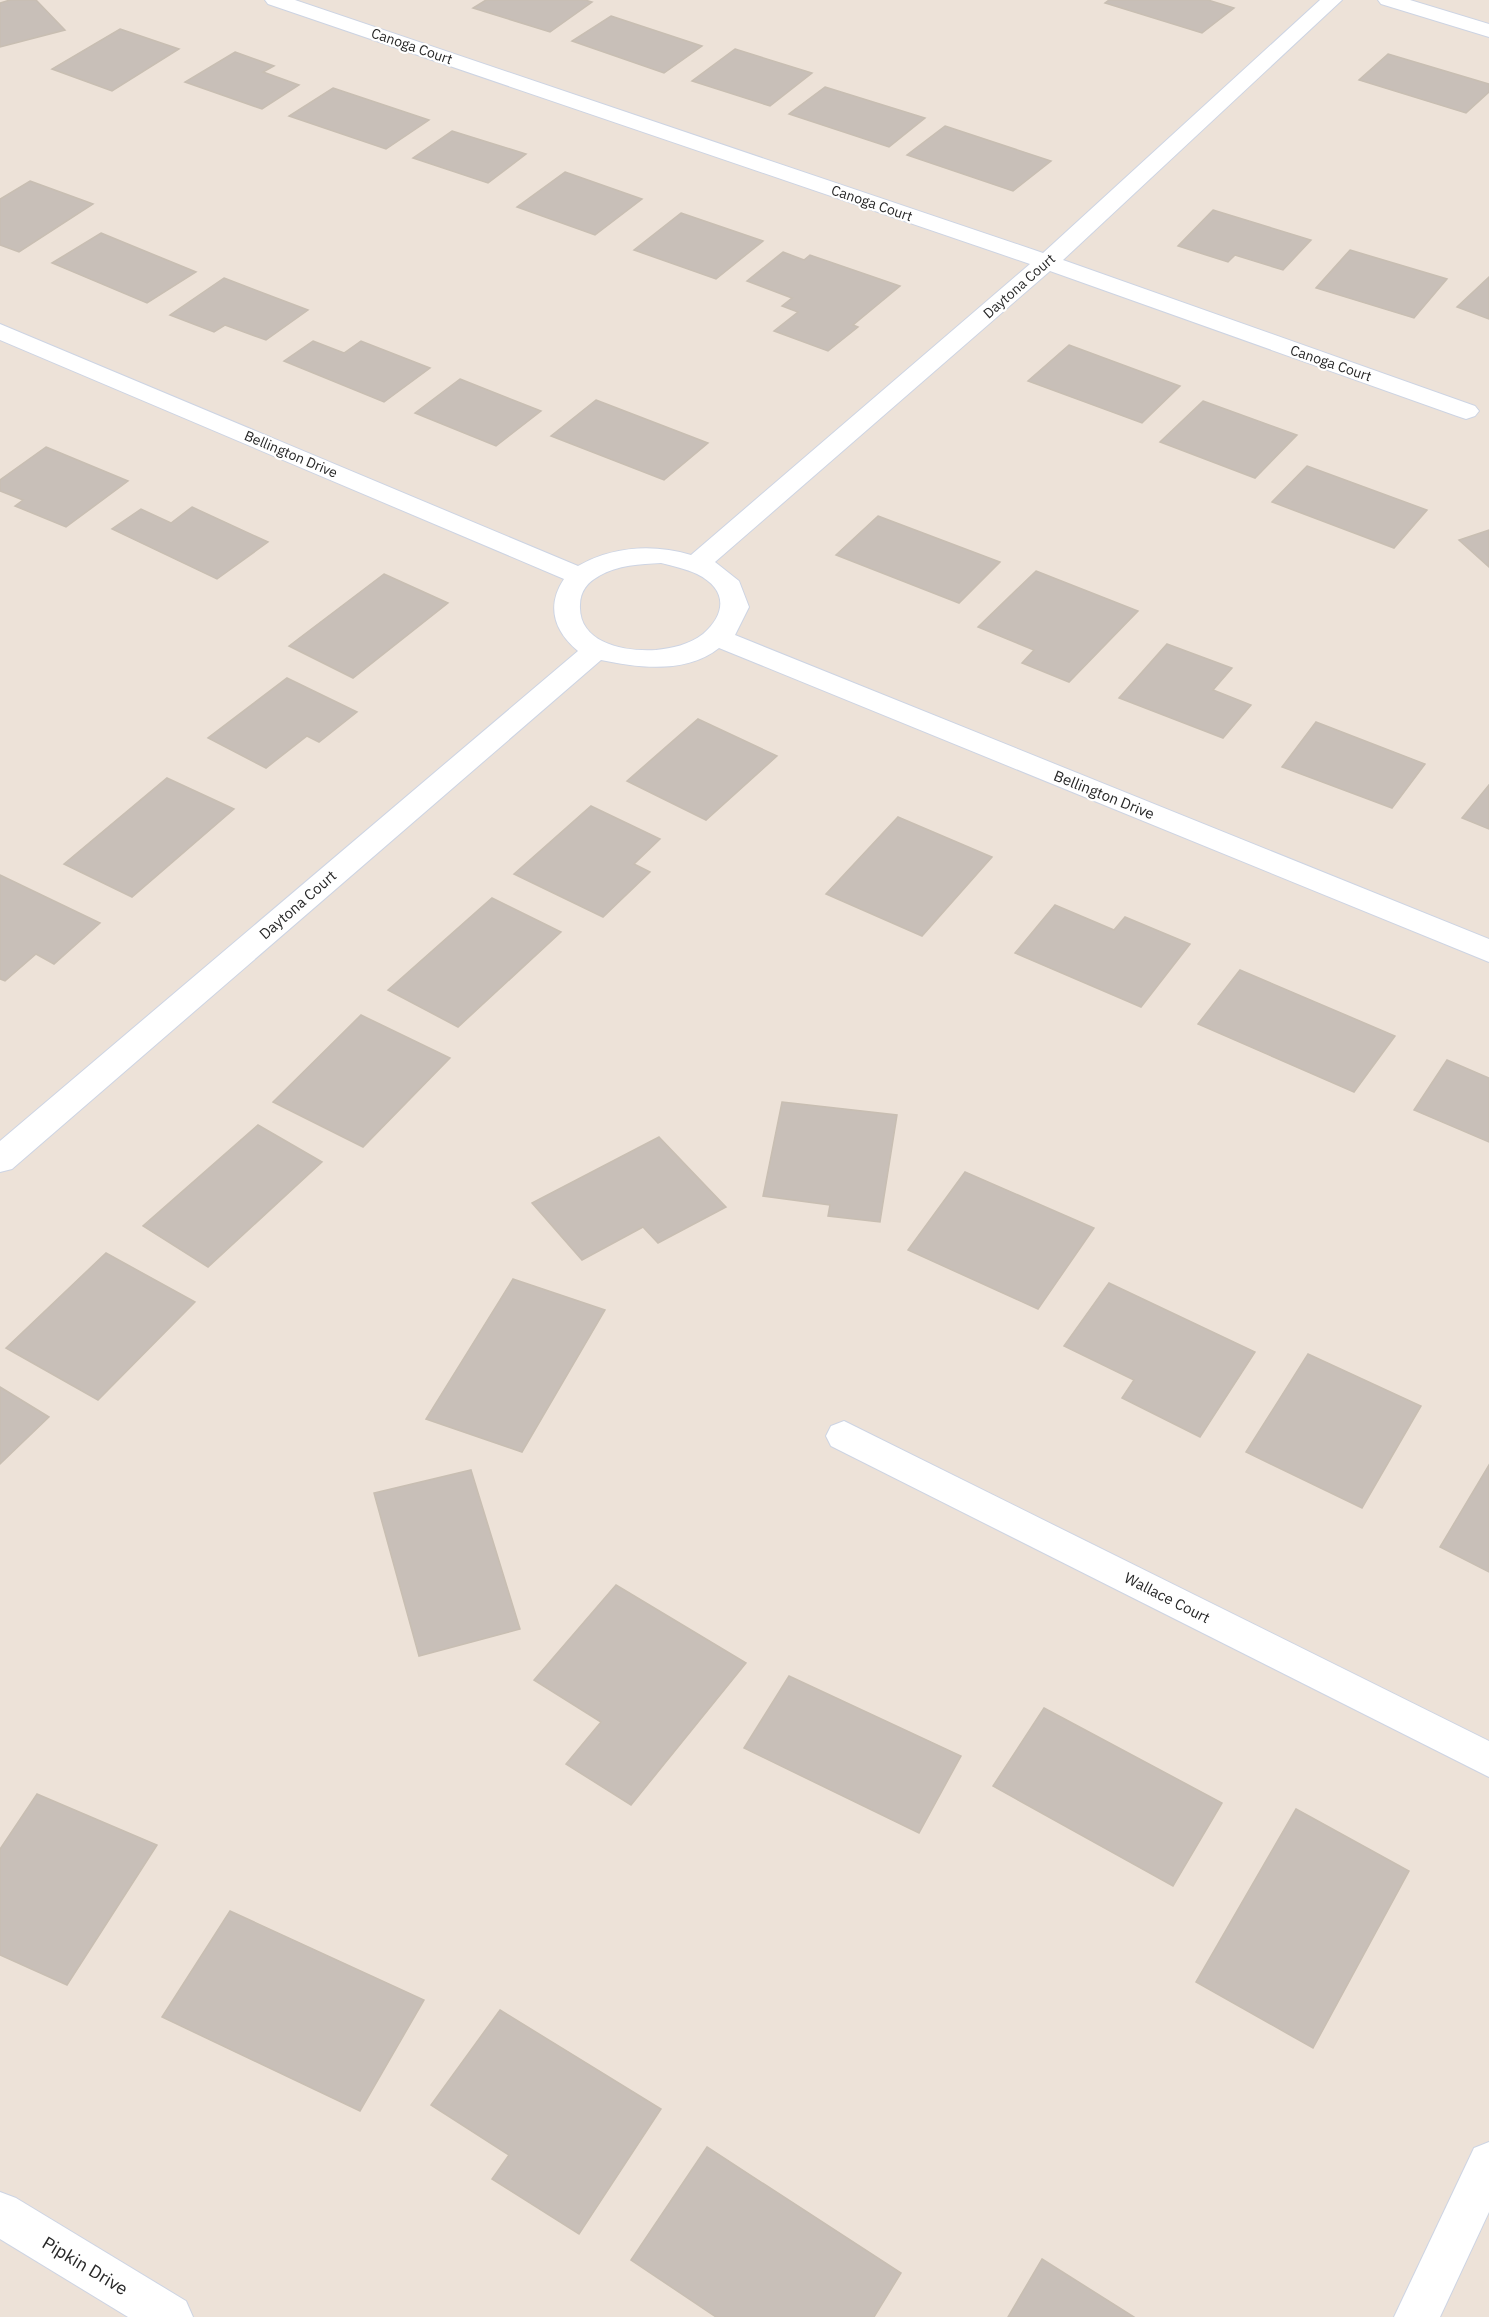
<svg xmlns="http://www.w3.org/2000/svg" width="1489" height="2317" viewBox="0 0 1489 2317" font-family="'IBM Plex Sans',sans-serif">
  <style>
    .building { fill: #c8bfb8; stroke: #c8beb2; stroke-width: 1.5 }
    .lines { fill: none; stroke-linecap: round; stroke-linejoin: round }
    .street-casing { stroke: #cdd4e3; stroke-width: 2 }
    .street { fill: #fff; fill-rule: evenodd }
    .labels { text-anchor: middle; stroke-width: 4.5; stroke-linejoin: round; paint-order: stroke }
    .far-street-label { font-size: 14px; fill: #282828; stroke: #fff }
    .street-label { font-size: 15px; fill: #282828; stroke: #fff }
    .near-street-label { font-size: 18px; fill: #282828; stroke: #fff }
  </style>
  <rect width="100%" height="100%" fill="#ede2d8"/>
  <g class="building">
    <polygon points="10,0 36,0 65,30 0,47 0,3"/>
    <polygon points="486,0 585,0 592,2 550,32 473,8"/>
    <polygon points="1109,0 1208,0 1234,8 1202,33 1105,3"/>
    <polygon points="611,16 702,46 664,73 572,41"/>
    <polygon points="120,29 179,49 112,91 52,69"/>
    <polygon points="735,49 812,73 770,106 692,81"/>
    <polygon points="235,52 274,66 263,72 299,85 262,109 185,82"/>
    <polygon points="1388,54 1489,84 1489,92 1466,113 1359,80"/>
    <polygon points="825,87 925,118 889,147 789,114"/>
    <polygon points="333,88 429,120 386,149 289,116"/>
    <polygon points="945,126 1051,161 1013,191 907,155"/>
    <polygon points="452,131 526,154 488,183 413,158"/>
    <polygon points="565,172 642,199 595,235 517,207"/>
    <polygon points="30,181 93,204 19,252 0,245 0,199"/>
    <polygon points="1213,210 1311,240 1283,270 1235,255 1228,262 1178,246"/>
    <polygon points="681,213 763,241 716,279 634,250"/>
    <polygon points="101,233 196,272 147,303 52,263"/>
    <polygon points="1350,250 1447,279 1414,318 1316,288"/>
    <polygon points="783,252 804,260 810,255 900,286 853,325 858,327 828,351 774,331 798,312 782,306 792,298 747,281"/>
    <polygon points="1489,277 1489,319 1457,307"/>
    <polygon points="224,278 308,310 266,340 225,325 214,332 170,315"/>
    <polygon points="313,341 344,353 361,341 430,368 384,402 284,361"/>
    <polygon points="1069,345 1180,386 1142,423 1028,381"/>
    <polygon points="460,379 541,411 496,446 415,413"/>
    <polygon points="596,400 708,443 664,480 551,436"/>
    <polygon points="1203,401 1297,435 1255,478 1160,442"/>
    <polygon points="46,447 128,481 66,527 15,506 23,500 0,491 0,480"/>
    <polygon points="1307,466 1427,510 1394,548 1272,502"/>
    <polygon points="192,507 268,542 217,579 112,529 141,509 171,523"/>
    <polygon points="878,516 1000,562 959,603 836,555"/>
    <polygon points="1489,530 1489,567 1459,540"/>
    <polygon points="1036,571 1138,611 1069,682 1022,663 1034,650 978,627"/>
    <polygon points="384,574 448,603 353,678 289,646"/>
    <polygon points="1167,644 1232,668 1213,690 1251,705 1223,738 1119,698"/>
    <polygon points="287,678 357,712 319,742 307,736 266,768 208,738"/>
    <polygon points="698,719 777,756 706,820 627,781"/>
    <polygon points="1316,722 1425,764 1392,808 1282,767"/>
    <polygon points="167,778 234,809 132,897 64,864"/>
    <polygon points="1489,785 1489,829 1462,818"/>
    <polygon points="591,806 660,839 634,864 650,872 603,917 514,874"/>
    <polygon points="898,817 992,857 922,936 826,894"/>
    <polygon points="0,875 100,923 54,964 36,954 5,981 0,979"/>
    <polygon points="492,898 561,932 458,1027 388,990"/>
    <polygon points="1055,905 1114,930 1125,917 1190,944 1141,1007 1015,953"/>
    <polygon points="1240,970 1395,1036 1354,1092 1198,1024"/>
    <polygon points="361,1015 450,1058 363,1147 273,1102"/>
    <polygon points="1447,1060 1489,1078 1489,1142 1414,1110"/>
    <polygon points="782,1102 897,1115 880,1222 828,1216 830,1205 763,1196"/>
    <polygon points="258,1125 322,1162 208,1267 143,1226"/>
    <polygon points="659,1137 726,1207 658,1243 643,1227 582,1260 532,1203"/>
    <polygon points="965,1172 1094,1228 1038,1309 908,1250"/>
    <polygon points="106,1253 195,1302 98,1400 6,1348"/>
    <polygon points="513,1279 605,1310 522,1452 426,1419"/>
    <polygon points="1109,1283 1255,1352 1200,1437 1122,1398 1134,1380 1064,1346"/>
    <polygon points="1308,1354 1421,1406 1362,1508 1246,1452"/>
    <polygon points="0,1387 49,1417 0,1464"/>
    <polygon points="1489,1465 1489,1572 1440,1547"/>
    <polygon points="471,1470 520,1629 419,1656 374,1493"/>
    <polygon points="616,1585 746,1663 631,1805 566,1764 601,1722 534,1680"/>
    <polygon points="789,1676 961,1756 919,1833 744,1748"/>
    <polygon points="1044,1708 1222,1803 1173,1886 993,1786"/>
    <polygon points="37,1794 157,1845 67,1985 0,1955 0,1849"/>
    <polygon points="1296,1809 1409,1871 1313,2048 1196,1982"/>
    <polygon points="230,1911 424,2000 360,2111 162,2017"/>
    <polygon points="500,2010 661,2109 579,2234 492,2179 509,2155 431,2105"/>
    <polygon points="707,2147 901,2273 874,2317 716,2317 631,2260"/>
    <polygon points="1042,2259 1134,2317 1008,2317"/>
  </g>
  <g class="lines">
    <defs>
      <g id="street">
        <path d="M265,0H295L1043,253L1320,0H1342L1063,260L1475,406L1479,411L1475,416L1466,419L1457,416L1050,271L715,562L739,581L749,607L735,635L1489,939V962L719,648C686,674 639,668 601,660L12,1169L0,1172V1141L578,651C554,631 546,606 564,579L0,340V324L578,566C613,546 654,544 691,555L1030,264L268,4ZM661,563C673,566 686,569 697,574C727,589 727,613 703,634C689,645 672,648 656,650C626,652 578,644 580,605C580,591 588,582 599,576C618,565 640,564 661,563Z"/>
        <polygon points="1378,0 1410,0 1489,24 1489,37 1381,4"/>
        <polygon points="844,1421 1489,1741 1489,1777 831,1446 826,1436 831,1426"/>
        <polygon points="1489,2142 1489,2212 1440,2317 1394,2317 1474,2148"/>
        <polygon points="0,2192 16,2198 186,2301 193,2317 128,2317 0,2239"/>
      </g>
    </defs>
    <use href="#street" class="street-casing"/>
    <use href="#street" class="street"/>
  </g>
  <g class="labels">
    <g class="far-street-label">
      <text transform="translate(412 46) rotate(19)" y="5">Canoga Court</text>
      <text transform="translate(872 203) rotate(19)" y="5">Canoga Court</text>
      <text transform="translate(1019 286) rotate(-41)" y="5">Daytona Court</text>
      <text transform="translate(1331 363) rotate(19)" y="5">Canoga Court</text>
      <text transform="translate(291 454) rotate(23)" y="5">Bellington Drive</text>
    </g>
    <g class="street-label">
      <text transform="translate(1104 795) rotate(22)" y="5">Bellington Drive</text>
      <text transform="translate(298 905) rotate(-41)" y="5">Daytona Court</text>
      <text transform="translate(1167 1598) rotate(27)" y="5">Wallace Court</text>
    </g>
    <g class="near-street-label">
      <text transform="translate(85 2266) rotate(31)" y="6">Pipkin Drive</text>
    </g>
  </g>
</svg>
